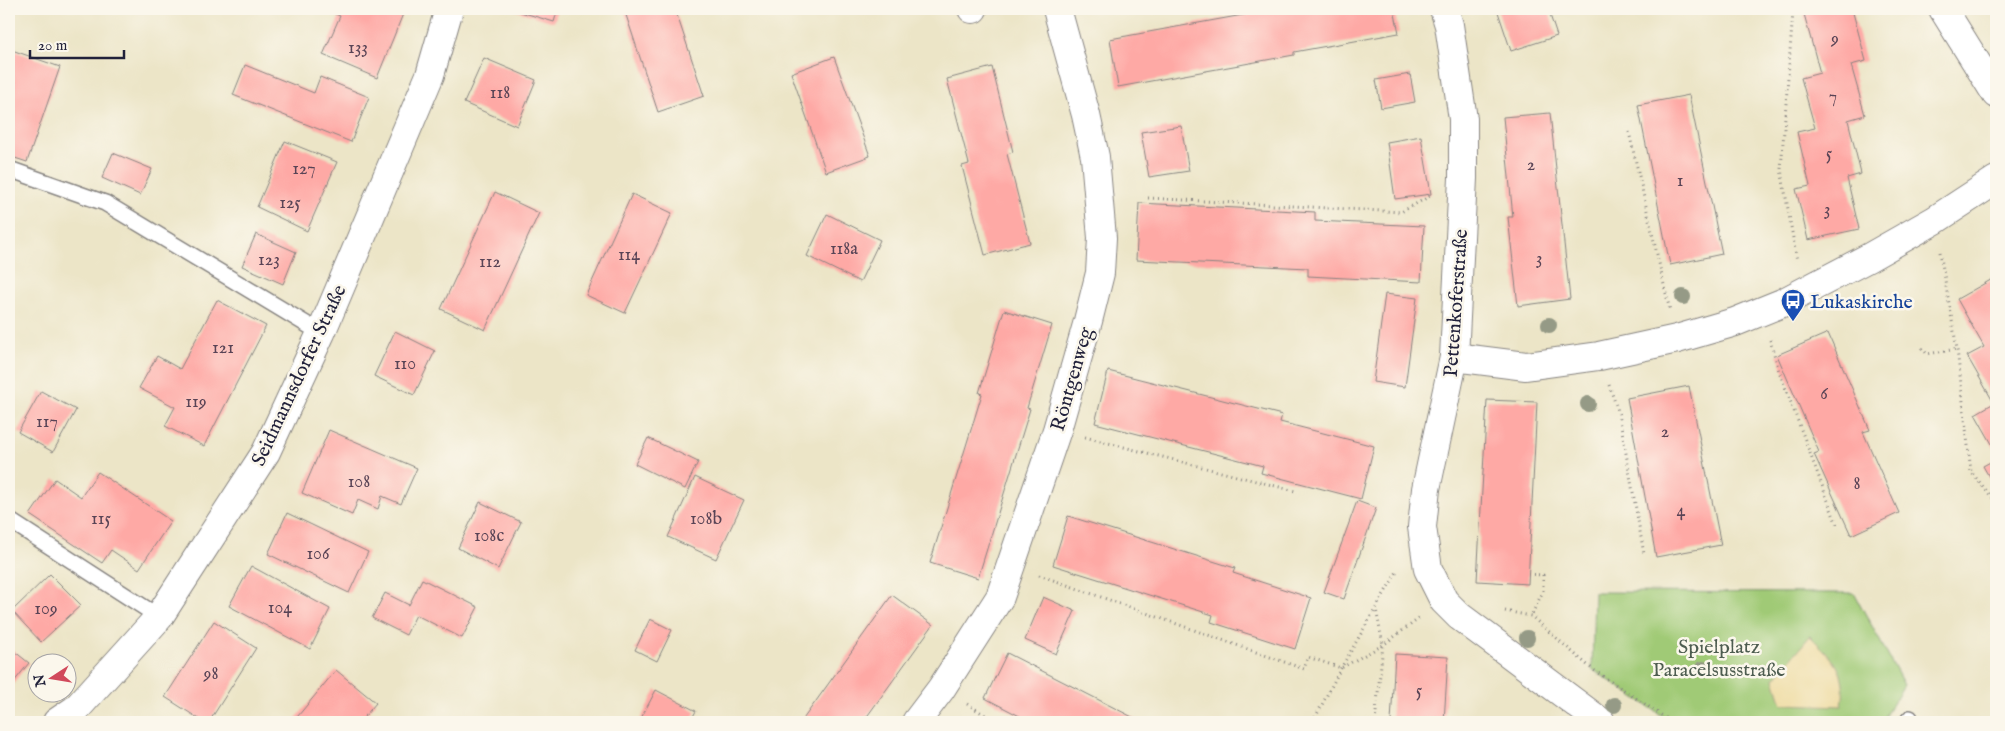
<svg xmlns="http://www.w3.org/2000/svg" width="2005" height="731" viewBox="0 0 2005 731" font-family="'IM FELL English',serif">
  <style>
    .green { fill: #a0ca76; stroke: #617658 }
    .sand { fill: #eeda9e; stroke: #887e6c }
    .building { fill: #fea9a5 }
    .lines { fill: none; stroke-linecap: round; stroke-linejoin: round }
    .service-casing { stroke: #878481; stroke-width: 18 }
    .minor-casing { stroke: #878481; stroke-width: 30 }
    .tertiary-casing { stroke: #878481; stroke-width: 30 }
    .path { stroke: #878481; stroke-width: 3; stroke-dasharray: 1 4; stroke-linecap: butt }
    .service { stroke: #fff; stroke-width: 15 }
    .minor { stroke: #fff; stroke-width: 28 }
    .tertiary { stroke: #fff; stroke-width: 28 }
    .tree { fill: #959a86 }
    .labels { text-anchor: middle; stroke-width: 5; stroke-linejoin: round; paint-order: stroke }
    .number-label { font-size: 18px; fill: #594456 }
    .transit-label { font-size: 20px; fill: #164399; stroke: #fbf7ec; text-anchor: start }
    .street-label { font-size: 20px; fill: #22223b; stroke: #fbf7ec }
    .park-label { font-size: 20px; fill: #4e5d50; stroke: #fbf7ec }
  </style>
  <rect width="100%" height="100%" fill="#fbf7ec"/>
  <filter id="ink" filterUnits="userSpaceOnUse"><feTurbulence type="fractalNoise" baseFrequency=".02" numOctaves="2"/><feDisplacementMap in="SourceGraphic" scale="10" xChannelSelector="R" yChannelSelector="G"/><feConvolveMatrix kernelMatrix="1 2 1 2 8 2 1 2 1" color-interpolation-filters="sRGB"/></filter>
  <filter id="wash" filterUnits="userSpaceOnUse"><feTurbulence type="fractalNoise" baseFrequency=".0096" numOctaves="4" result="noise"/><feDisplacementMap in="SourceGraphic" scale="20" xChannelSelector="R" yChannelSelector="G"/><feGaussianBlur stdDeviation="1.12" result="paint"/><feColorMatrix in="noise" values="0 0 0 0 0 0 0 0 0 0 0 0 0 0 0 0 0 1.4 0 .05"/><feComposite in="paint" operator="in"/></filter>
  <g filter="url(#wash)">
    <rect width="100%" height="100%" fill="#ece5c7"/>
    <polygon class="green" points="1594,592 1854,593 1904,685 1881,722 1672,722 1592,669"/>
    <path class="sand" d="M1810,636C1834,660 1848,670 1842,706L1782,704L1774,679Z"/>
    <g id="blocks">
      <g class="building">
        <polygon points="323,9 405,9 377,78 323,55 340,16"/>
        <polygon points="511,9 558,9 554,22"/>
        <polygon points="624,9 675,9 704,96 658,112"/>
        <polygon points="1276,9 1394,9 1399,33 1294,52 1294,55 1118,87 1110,39"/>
        <polygon points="1497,9 1548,9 1557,36 1511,51"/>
        <polygon points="1827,9 1852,9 1866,61 1851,65 1865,115 1848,120 1861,174 1847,178 1859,229 1808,240 1796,189 1810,186 1797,132 1815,128 1801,78 1820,73 1804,14"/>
        <polygon points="9,49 60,67 27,162 9,156"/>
        <polygon points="834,57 870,156 826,172 791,73"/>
        <polygon points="484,58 536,80 517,126 464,103"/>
        <polygon points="245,65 314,93 320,77 369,97 351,142 233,95"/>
        <polygon points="992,67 1013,152 1007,154 1030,243 985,255 962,166 969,164 947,79"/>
        <polygon points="1410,74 1415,102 1381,108 1376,80"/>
        <polygon points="1689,95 1722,254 1670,265 1638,105"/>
        <polygon points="1550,113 1570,299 1518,306 1508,217 1513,217 1503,117"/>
        <polygon points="1181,126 1189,171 1149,177 1141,132"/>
        <polygon points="1421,136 1431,194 1395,199 1387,142"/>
        <polygon points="285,141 337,162 307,231 257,207"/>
        <polygon points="113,153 152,169 140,195 102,178"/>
        <polygon points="495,192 539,213 485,330 441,309"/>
        <polygon points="632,194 672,213 625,313 586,295"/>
        <polygon points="1139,203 1315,212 1315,221 1424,226 1421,282 1308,276 1308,268 1136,260"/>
        <polygon points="827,214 880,240 860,282 807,256"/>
        <polygon points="256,234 296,252 283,284 242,266"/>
        <polygon points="1996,277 1996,451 1975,414 1994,403 1967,356 1984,347 1957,299"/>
        <polygon points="1385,294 1417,298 1405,387 1373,382"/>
        <polygon points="217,300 266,326 204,446 165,426 175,407 139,388 157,356 180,369"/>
        <polygon points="1004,310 1052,325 1027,408 1030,409 978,578 930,563 982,394 979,393"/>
        <polygon points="395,331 435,351 414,395 374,376"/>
        <polygon points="1828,333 1870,430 1863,432 1899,513 1851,535 1814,454 1819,452 1777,355"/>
        <polygon points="1108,371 1282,415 1280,422 1374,446 1361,499 1261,473 1263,466 1095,423"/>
        <polygon points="1689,386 1721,545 1656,557 1627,398"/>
        <polygon points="41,391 76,410 53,452 18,432"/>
        <polygon points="1487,400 1537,402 1528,584 1477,581"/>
        <polygon points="329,430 417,468 401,504 382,496 378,509 358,500 352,515 302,493"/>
        <polygon points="648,438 698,462 685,489 635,464"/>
        <polygon points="1996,459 1996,489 1983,466"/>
        <polygon points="98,472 171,521 139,569 111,550 102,563 30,515 55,479 81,497"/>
        <polygon points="695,477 744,500 716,559 668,537"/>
        <polygon points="1357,501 1376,508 1344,599 1324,592"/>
        <polygon points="480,502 521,522 498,569 458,548"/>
        <polygon points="287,513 368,552 349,593 268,554"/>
        <polygon points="1068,516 1235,568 1233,573 1311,598 1295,649 1211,622 1213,615 1053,565"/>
        <polygon points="251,566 330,609 310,649 229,606"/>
        <polygon points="50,574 81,605 41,642 12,611"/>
        <polygon points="422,579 478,607 462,638 416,615 406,635 372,618 385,593 409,605"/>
        <polygon points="892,595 933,625 863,722 801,722"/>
        <polygon points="1043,597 1075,611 1056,654 1025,640"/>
        <polygon points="650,619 672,630 657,661 635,650"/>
        <polygon points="214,621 256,648 209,722 204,722 165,697"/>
        <polygon points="9,647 29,663 9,688"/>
        <polygon points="1007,653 1142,722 1031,722 985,698"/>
        <polygon points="1395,654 1448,657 1444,722 1391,722"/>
        <polygon points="336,670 376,703 360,722 293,722"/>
        <polygon points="656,690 696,711 690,722 639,722"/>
      </g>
    </g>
  </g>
  <g filter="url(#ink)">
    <use href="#blocks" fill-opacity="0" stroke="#878481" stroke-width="1"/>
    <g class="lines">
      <defs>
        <g id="service">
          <polyline points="9,169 105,203 321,333"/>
          <polyline points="9,520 159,617"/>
          <polyline points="1907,722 1910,718"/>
        </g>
        <g id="minor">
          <polyline points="972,9 973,9"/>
          <polyline points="1444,9 1449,25 1463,119 1463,178 1454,357 1426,489 1422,527 1428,569 1444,601 1459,616 1601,722"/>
          <polyline points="1943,9 1996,94"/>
          <polyline points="1454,357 1526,366 1599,356 1677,339 1735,322 1782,303 1868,258 1935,220 1996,180"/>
          <polyline points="916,722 941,689 1000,597 1057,430 1088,321 1100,273 1102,238 1095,157 1086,115 1057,9"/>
        </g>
        <polyline id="tertiary" points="57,722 76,709 159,617 266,452 321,333 430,75 449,9"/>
      </defs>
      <use href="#service" class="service-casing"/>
      <use href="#minor" class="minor-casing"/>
      <use href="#tertiary" class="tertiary-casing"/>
      <g class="path">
        <polyline points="1795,9 1793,12 1781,169 1797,261"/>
        <polyline points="1629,132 1670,311"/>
        <polyline points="1148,198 1401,212 1432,195"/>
        <polyline points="1940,252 1957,349 1971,472 1996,502"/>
        <polyline points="1770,340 1779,371 1837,525"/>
        <polyline points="1922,348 1927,354 1957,349"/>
        <polyline points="1609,385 1619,414 1644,554"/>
        <polyline points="1085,437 1295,491"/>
        <polyline points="1528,574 1543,575 1543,591 1531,616"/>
        <polyline points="1039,575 1304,669 1308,657 1341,668 1383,645 1420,618"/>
        <polyline points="1505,611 1531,616 1592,669 1672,722"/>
        <polyline points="967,704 997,722"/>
        <polyline points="1313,722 1341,668 1398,570"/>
        <polyline points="1375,722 1383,645 1376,609"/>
      </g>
      <use href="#service" class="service"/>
      <use href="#minor" class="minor"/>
      <use href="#tertiary" class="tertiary"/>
    </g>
    <g class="tree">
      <circle cx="1683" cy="297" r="8"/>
      <circle cx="1549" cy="325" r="8"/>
      <circle cx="1588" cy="404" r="8"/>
      <circle cx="1527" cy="638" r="8"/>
      <circle cx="1703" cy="669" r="8"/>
      <circle cx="1614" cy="705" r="8"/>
    </g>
  </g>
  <defs>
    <symbol id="bus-pin" viewBox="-11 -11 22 30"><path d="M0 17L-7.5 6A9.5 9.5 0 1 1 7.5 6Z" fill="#1a4fb4" stroke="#fbf7ec"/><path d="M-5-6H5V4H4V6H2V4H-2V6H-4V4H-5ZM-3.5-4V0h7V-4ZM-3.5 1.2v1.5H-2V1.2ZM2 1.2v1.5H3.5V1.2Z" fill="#fff"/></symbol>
  </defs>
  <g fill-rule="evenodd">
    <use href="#bus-pin" x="1779" y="287" width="28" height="38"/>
  </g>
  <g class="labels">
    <g class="number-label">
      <text x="1835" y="44">9</text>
      <text x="358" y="53">133</text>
      <text x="500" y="98">118</text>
      <text x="1833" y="102">7</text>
      <text x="1829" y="159">5</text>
      <text x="1531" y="170">2</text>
      <text x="304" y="174">127</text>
      <text x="1680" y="186">1</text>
      <text x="290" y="208">125</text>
      <text x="1827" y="215">3</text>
      <text x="844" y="254">118a</text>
      <text x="629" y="260">114</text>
      <text x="1539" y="264">3</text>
      <text x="269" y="265">123</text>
      <text x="490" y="267">112</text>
      <text x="223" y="353">121</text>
      <text x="405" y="369">110</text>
      <text x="1824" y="399">6</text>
      <text x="196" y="407">119</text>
      <text x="47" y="427">117</text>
      <text x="1665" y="437">2</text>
      <text x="359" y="487">108</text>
      <text x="1857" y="489">8</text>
      <text x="1681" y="516">4</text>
      <text x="101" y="524">115</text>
      <text x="706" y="524">108b</text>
      <text x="489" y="541">108c</text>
      <text x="318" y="559">106</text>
      <text x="280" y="613">104</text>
      <text x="46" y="614">109</text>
      <text x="211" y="679">98</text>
      <text x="1419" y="696">5</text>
    </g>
    <g class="transit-label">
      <text x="1810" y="308">Lukaskirche</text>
    </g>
    <g class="street-label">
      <text transform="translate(1455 303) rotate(-86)" y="7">Pettenkoferstraße</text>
      <text transform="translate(298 375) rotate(-65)" y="7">Seidmannsdorfer Straße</text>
      <text transform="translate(1071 379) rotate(-74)" y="7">Röntgenweg</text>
    </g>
    <g class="park-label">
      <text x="1719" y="653">Spielplatz<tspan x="1719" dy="23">Paracelsusstraße</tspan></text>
    </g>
  </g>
  <rect width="2005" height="731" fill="none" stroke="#fbf7ec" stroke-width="30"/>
  <g transform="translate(52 678) rotate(258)"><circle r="24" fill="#fbf7ec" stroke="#a4a2a5"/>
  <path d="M0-4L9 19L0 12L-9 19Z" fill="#d1495b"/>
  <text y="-8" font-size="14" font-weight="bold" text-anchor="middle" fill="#22223b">N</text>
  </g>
  <path d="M30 50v8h94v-8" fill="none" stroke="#22223b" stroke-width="2.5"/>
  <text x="38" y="50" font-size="15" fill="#22223b" stroke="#fbf7ec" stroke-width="4" paint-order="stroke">20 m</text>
</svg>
